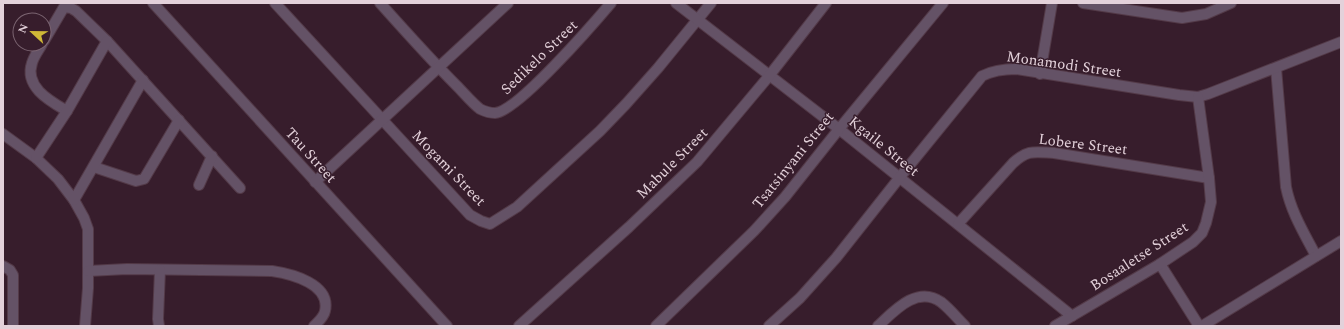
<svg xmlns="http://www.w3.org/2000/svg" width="1344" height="329" viewBox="0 0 1344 329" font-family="Spectral,serif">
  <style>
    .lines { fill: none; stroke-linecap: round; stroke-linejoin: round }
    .minor-casing { stroke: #533a48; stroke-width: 12 }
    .tertiary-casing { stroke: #533a48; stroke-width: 12 }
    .minor { stroke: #645266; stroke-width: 10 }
    .tertiary { stroke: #645266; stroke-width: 10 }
    .labels { text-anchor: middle; stroke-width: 3; stroke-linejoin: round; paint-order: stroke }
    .street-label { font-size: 15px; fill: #e3d1da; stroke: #371d2c }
  </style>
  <rect width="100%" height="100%" fill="#371d2c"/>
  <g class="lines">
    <defs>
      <g id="minor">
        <polyline points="153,3 447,326"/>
        <polyline points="275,3 470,215 481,221 490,224 517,207 600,131 626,104 658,68 711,3"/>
        <path d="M380,3C405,31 430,59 456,85C464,93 472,103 480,109C484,111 490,113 495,113C517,112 594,23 611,3"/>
        <polyline points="676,3 839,129 1072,316"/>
        <polyline points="1083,3 1182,18 1206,14 1231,3"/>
        <polyline points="44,41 64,7 71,8 76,11 107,41 240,188"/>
        <path d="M42,44C39,50 34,56 32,63C24,87 50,101 67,111"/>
        <path d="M1276,68L1286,187C1291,212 1304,233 1316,256"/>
        <polyline points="1040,74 1052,3"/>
        <polyline points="3,134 36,158 58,179 74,200 84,218 88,229 88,288 85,326"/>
        <polyline points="36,158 67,111 107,41"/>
        <polyline points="94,167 136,181 144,179 179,120"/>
        <polyline points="315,182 508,3"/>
        <polyline points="199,185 212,156"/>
        <polyline points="74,200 143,80"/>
        <path d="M958,224L1013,163C1028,149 1035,152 1054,153L1209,178"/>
        <polyline points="1160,264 1199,326"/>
        <polyline points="3,266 10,270 13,275 13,326"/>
        <path d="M88,271L127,269L272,271C292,274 331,284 325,311C324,317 318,322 314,326"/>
        <polyline points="159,326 158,319 160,270"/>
        <polyline points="656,326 754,231 785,197 839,129 943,3"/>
        <path d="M769,326L800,298L836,258L900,177L982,76C994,70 1004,69 1016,69L1179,95L1198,97L1208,94L1341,42"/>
        <path d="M878,326C894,311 917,285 941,302C950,309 957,318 965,326"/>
        <polyline points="1055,326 1160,264 1193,242 1202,233 1206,223 1211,202 1209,178 1198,97"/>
        <polyline points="1202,326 1341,241"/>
      </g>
      <polyline id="tertiary" points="519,326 629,227 697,162 769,76 826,3"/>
    </defs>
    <use href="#minor" class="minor-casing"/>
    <use href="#tertiary" class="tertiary-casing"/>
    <use href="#minor" class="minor"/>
    <use href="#tertiary" class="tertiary"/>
  </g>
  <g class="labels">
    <g class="street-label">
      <text transform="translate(539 57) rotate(-44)" y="5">Sedikelo Street</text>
      <text transform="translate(1064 64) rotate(8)" y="5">Monamodi Street</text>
      <text transform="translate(1083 144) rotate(7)" y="5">Lobere Street</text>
      <text transform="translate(884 146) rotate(39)" y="5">Kgaile Street</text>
      <text transform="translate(311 155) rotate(48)" y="5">Tau Street</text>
      <text transform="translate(793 160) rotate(-51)" y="5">Tsatsinyani Street</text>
      <text transform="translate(672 163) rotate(-45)" y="5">Mabule Street</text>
      <text transform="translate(449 168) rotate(46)" y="5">Mogami Street</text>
      <text transform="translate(1139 256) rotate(-33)" y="5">Bosaaletse Street</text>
    </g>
  </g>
  <rect width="1344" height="329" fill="none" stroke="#e3d1da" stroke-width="8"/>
  <g transform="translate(32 32) rotate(292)"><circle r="19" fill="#371d2c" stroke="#7c6572"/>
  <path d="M0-3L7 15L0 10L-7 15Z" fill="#cfb837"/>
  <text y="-6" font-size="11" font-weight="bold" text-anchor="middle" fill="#e3d1da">N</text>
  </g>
</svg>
